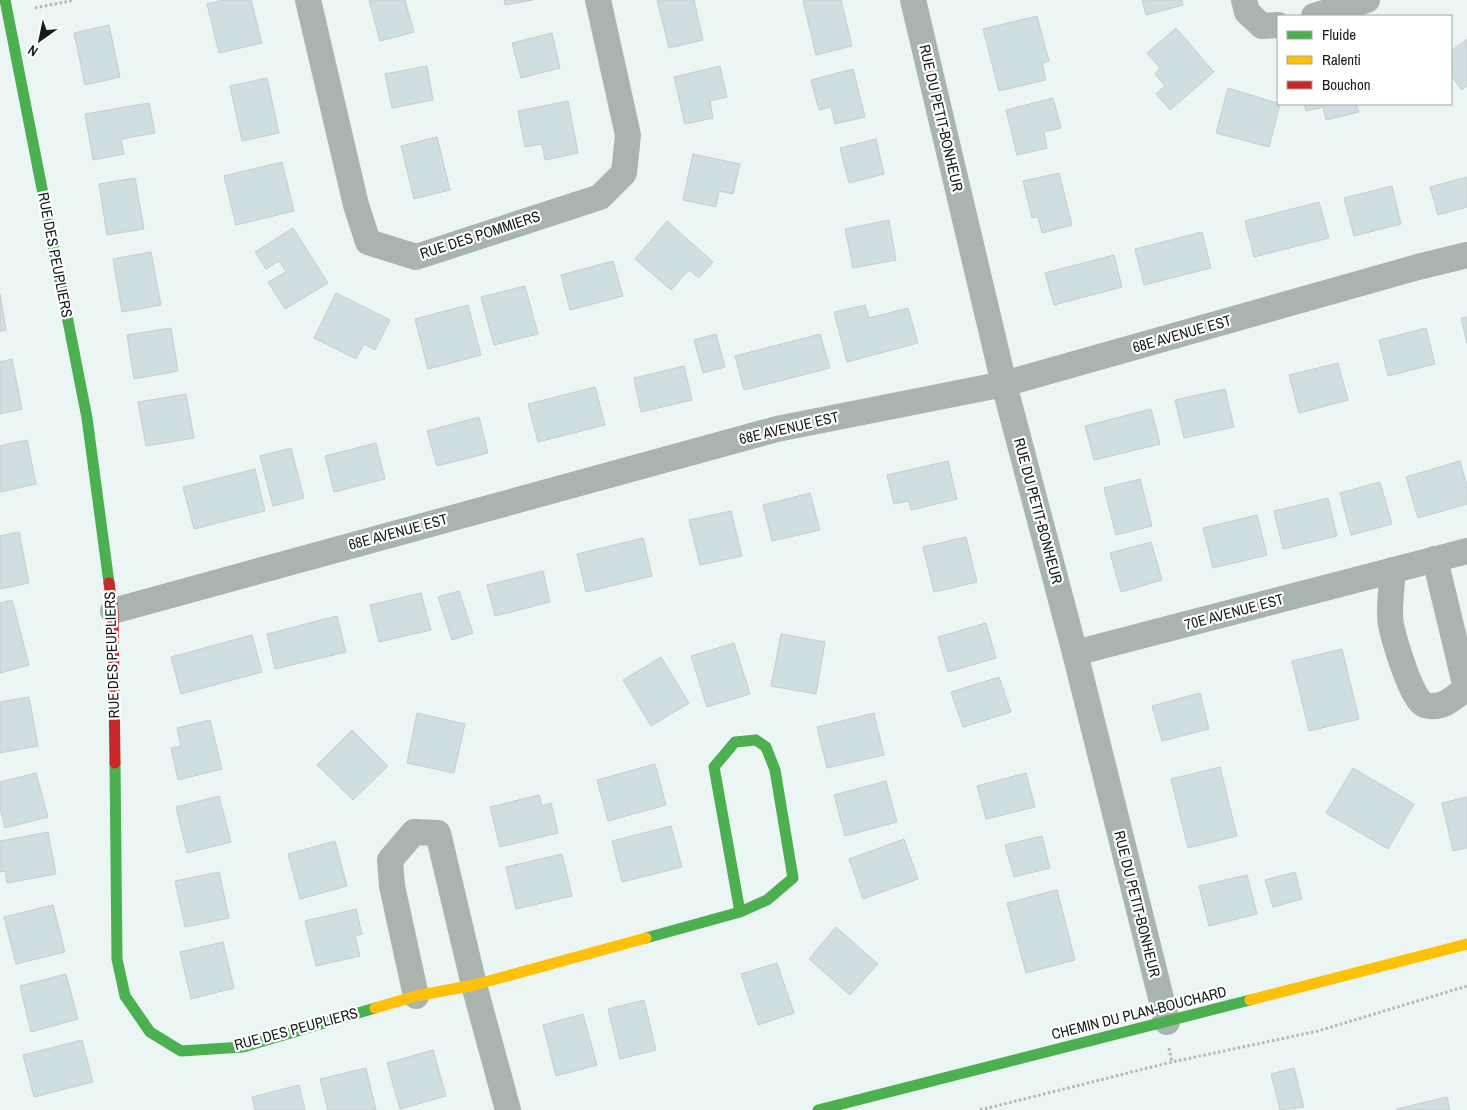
<svg xmlns="http://www.w3.org/2000/svg" width="1467" height="1110" viewBox="0 0 1467 1110" font-family="'Archivo Narrow',sans-serif">
  <style>
    .building { fill: #cfdee1; stroke: #c5cdce }
    .lines { fill: none; stroke-linecap: round; stroke-linejoin: round }
    .path { stroke: #b0bab8; stroke-width: 3; stroke-dasharray: 2.5 2.5; stroke-linecap: butt }
    .street { stroke: #a9b4ae; stroke-width: 26 }
    .fast { stroke: #4caf50; stroke-width: 11 }
    .slow { stroke: #ffc107; stroke-width: 11 }
    .jam { stroke: #c62828; stroke-width: 11 }
    .labels { text-anchor: middle; stroke-width: 4.5; stroke-linejoin: round; paint-order: stroke }
    .street-label { font-size: 15px; fill: #161d1c; stroke: #fff }
  </style>
  <rect width="100%" height="100%" fill="#eaf5f4"/>
  <g class="building">
    <polygon points="223,0 251,0 262,43 219,53 207,4"/>
    <polygon points="369,0 405,0 414,32 380,41"/>
    <polygon points="504,0 533,0 505,5"/>
    <polygon points="657,0 694,0 703,40 669,48"/>
    <polygon points="808,0 841,0 852,46 816,55 803,1"/>
    <polygon points="1142,0 1182,0 1183,5 1146,15"/>
    <polygon points="1037,16 1049,61 1042,63 1046,80 999,91 983,29"/>
    <polygon points="109,25 120,77 85,85 74,33"/>
    <polygon points="1176,28 1214,72 1170,110 1156,94 1165,86 1155,74 1160,68 1147,53"/>
    <polygon points="552,33 560,68 521,78 512,43"/>
    <polygon points="1467,39 1467,86 1462,90 1451,76 1451,51"/>
    <polygon points="427,66 433,100 392,108 385,74"/>
    <polygon points="720,66 727,97 710,101 713,118 685,124 674,77"/>
    <polygon points="853,69 865,117 835,124 831,107 819,110 811,80"/>
    <polygon points="267,78 279,133 242,141 230,86"/>
    <polygon points="1228,88 1280,104 1269,147 1216,133"/>
    <polygon points="1053,98 1061,128 1044,132 1047,148 1017,155 1006,110"/>
    <polygon points="568,101 578,153 545,160 542,144 525,147 518,111"/>
    <polygon points="149,103 155,133 121,139 124,154 93,160 85,114"/>
    <polygon points="1304,104 1356,104 1359,112 1326,120 1323,107 1306,111"/>
    <polygon points="437,137 450,190 414,199 401,146"/>
    <polygon points="876,139 884,174 849,183 840,148"/>
    <polygon points="693,154 740,164 733,194 719,191 716,207 683,200"/>
    <polygon points="282,162 294,211 236,225 224,176"/>
    <polygon points="1059,173 1072,225 1042,233 1038,217 1032,218 1023,181"/>
    <polygon points="1467,177 1467,207 1438,215 1430,187"/>
    <polygon points="135,178 144,229 107,235 99,184"/>
    <polygon points="1392,186 1401,224 1354,236 1344,198"/>
    <polygon points="1319,202 1329,238 1254,257 1245,221"/>
    <polygon points="889,220 896,260 853,268 845,229"/>
    <polygon points="667,221 713,262 699,278 689,270 671,290 635,259"/>
    <polygon points="293,228 328,283 285,309 268,282 286,272 279,261 266,269 255,252"/>
    <polygon points="1202,232 1211,268 1144,285 1135,249"/>
    <polygon points="151,252 161,305 122,312 113,259"/>
    <polygon points="1114,255 1122,287 1054,305 1045,273"/>
    <polygon points="613,261 623,296 570,310 561,275"/>
    <polygon points="525,286 538,334 494,345 481,297"/>
    <polygon points="336,293 390,320 375,350 364,344 356,359 314,338"/>
    <polygon points="0,294 6,330 0,331"/>
    <polygon points="468,305 481,355 428,369 415,319"/>
    <polygon points="865,305 869,318 908,308 918,343 847,362 834,312"/>
    <polygon points="1467,317 1467,343 1461,318"/>
    <polygon points="171,328 178,371 134,379 127,335"/>
    <polygon points="1426,328 1435,364 1388,376 1379,340"/>
    <polygon points="716,334 725,367 703,373 694,340"/>
    <polygon points="820,334 830,368 744,390 735,356"/>
    <polygon points="12,359 22,409 0,414 0,362"/>
    <polygon points="1338,363 1348,400 1299,413 1289,375"/>
    <polygon points="684,366 692,400 641,412 634,378"/>
    <polygon points="595,387 605,425 538,442 528,404"/>
    <polygon points="1225,389 1234,427 1184,438 1175,400"/>
    <polygon points="186,394 194,438 146,446 138,402"/>
    <polygon points="1151,409 1160,444 1094,460 1085,426"/>
    <polygon points="479,417 488,453 437,466 427,431"/>
    <polygon points="27,440 36,484 0,492 0,446"/>
    <polygon points="376,443 385,479 334,492 325,456"/>
    <polygon points="291,448 304,498 273,506 260,456"/>
    <polygon points="948,461 957,499 911,510 909,501 894,504 887,475"/>
    <polygon points="1460,461 1467,486 1467,504 1418,518 1406,477"/>
    <polygon points="255,469 265,511 194,529 183,487"/>
    <polygon points="1140,479 1152,526 1116,535 1104,488"/>
    <polygon points="1380,482 1392,524 1351,535 1340,493"/>
    <polygon points="810,493 820,530 772,541 763,505"/>
    <polygon points="1328,498 1337,536 1283,549 1274,511"/>
    <polygon points="731,511 742,556 700,565 689,520"/>
    <polygon points="1257,515 1267,555 1213,568 1203,528"/>
    <polygon points="19,532 29,583 0,589 0,536"/>
    <polygon points="966,537 977,582 934,592 923,547"/>
    <polygon points="643,538 652,576 586,592 577,554"/>
    <polygon points="1151,542 1162,580 1121,592 1110,553"/>
    <polygon points="543,571 550,602 495,616 487,585"/>
    <polygon points="459,591 473,633 452,640 438,597"/>
    <polygon points="421,593 431,630 379,642 370,605"/>
    <polygon points="12,600 29,665 0,673 0,603"/>
    <polygon points="337,616 346,652 275,669 267,634"/>
    <polygon points="986,623 996,658 948,672 938,637"/>
    <polygon points="781,634 825,642 816,694 771,686"/>
    <polygon points="252,635 262,672 181,694 171,657"/>
    <polygon points="734,643 750,694 707,707 691,656"/>
    <polygon points="1342,649 1359,719 1309,731 1292,661"/>
    <polygon points="661,657 689,703 651,726 623,680"/>
    <polygon points="999,677 1011,712 963,727 951,692"/>
    <polygon points="1200,693 1209,729 1162,741 1152,706"/>
    <polygon points="29,697 38,746 0,753 0,702"/>
    <polygon points="417,713 465,724 454,773 407,763"/>
    <polygon points="874,713 884,755 827,768 817,727"/>
    <polygon points="210,720 222,769 178,780 171,748 181,746 177,728"/>
    <polygon points="352,730 388,766 353,800 317,765"/>
    <polygon points="655,764 666,805 608,821 597,780"/>
    <polygon points="1220,767 1237,836 1188,848 1171,779"/>
    <polygon points="1353,768 1414,804 1388,849 1326,813"/>
    <polygon points="36,773 48,817 5,828 0,808 0,782"/>
    <polygon points="1026,773 1035,807 986,819 977,786"/>
    <polygon points="886,781 897,822 845,836 834,795"/>
    <polygon points="539,795 542,806 551,803 558,833 500,847 490,807"/>
    <polygon points="219,796 231,842 187,853 176,807"/>
    <polygon points="1467,797 1467,848 1453,851 1442,803"/>
    <polygon points="671,826 682,867 622,882 612,841"/>
    <polygon points="48,832 56,874 7,883 5,871 0,872 0,841"/>
    <polygon points="1042,836 1050,868 1014,877 1005,845"/>
    <polygon points="904,839 918,879 863,899 849,859"/>
    <polygon points="335,841 347,886 300,899 288,854"/>
    <polygon points="562,854 572,896 516,909 506,867"/>
    <polygon points="219,872 229,918 185,927 175,881"/>
    <polygon points="1295,872 1302,899 1273,907 1265,880"/>
    <polygon points="1247,875 1257,914 1209,926 1199,886"/>
    <polygon points="1057,890 1075,960 1026,973 1007,903"/>
    <polygon points="53,905 65,952 16,964 4,917"/>
    <polygon points="356,909 362,934 355,936 360,956 316,966 305,921"/>
    <polygon points="836,927 878,964 850,995 809,959"/>
    <polygon points="223,942 234,988 191,999 180,952"/>
    <polygon points="777,963 794,1013 758,1025 741,974"/>
    <polygon points="66,974 78,1019 31,1032 20,986"/>
    <polygon points="644,1000 656,1050 620,1059 608,1009"/>
    <polygon points="583,1014 597,1065 556,1076 543,1025"/>
    <polygon points="82,1040 93,1082 34,1097 23,1055"/>
    <polygon points="433,1050 446,1096 400,1109 387,1063"/>
    <polygon points="366,1068 376,1110 328,1110 320,1079"/>
    <polygon points="1294,1068 1304,1107 1280,1110 1271,1074"/>
    <polygon points="299,1085 305,1110 255,1110 252,1097"/>
    <polygon points="1447,1097 1450,1110 1397,1110 1397,1109"/>
  </g>
  <g class="lines">
    <g class="path">
      <polyline points="35,8 74,0"/>
      <polyline points="1169,1048 1172,1062"/>
      <polyline points="980,1110 1172,1062 1318,1031 1467,986"/>
    </g>
    <g class="street">
      <polyline points="308,0 356,205 368,242 416,257 600,197 624,173 628,135 598,0"/>
      <polyline points="913,0 1004,384 1075,653 1167,1022"/>
      <polyline points="1244,0 1247,12 1262,26 1278,25"/>
      <polyline points="1314,16 1367,0"/>
      <path d="M1393,570C1392,587 1388,608 1391,625C1394,639 1412,702 1425,705C1442,710 1454,698 1466,688L1435,559"/>
      <polyline points="113,611 777,429 1004,384 1418,267 1467,255"/>
      <polyline points="1075,653 1467,551"/>
      <polyline points="416,996 392,886 390,860 414,832 438,833 474,985 508,1110"/>
    </g>
    <g class="fast">
      <polyline points="5,0 87,418 109,583"/>
      <polyline points="115,763 117,959 125,996 150,1032 181,1051 243,1047 375,1008"/>
      <polyline points="646,938 740,912 767,900 793,878 775,770 766,747 756,740 735,742 714,767 740,912"/>
      <polyline points="818,1110 1250,1000"/>
    </g>
    <g class="slow">
      <polyline points="1250,1000 1467,944"/>
      <polyline points="375,1008 416,996 474,985 646,938"/>
    </g>
    <polyline class="jam" points="109,583 113,611 115,763"/>
  </g>
  <g class="labels">
    <g class="street-label">
      <text transform="translate(941 118) rotate(77)" y="5">RUE DU PETIT-BONHEUR</text>
      <text transform="translate(480 235) rotate(-18)" y="5">RUE DES POMMIERS</text>
      <text transform="translate(55 255) rotate(79)" y="5">RUE DES PEUPLIERS</text>
      <text transform="translate(1182 334) rotate(-16)" y="5">68E AVENUE EST</text>
      <text transform="translate(789 428) rotate(-13)" y="5">68E AVENUE EST</text>
      <text transform="translate(1038 511) rotate(75)" y="5">RUE DU PETIT-BONHEUR</text>
      <text transform="translate(398 532) rotate(-15)" y="5">68E AVENUE EST</text>
      <text transform="translate(1234 612) rotate(-15)" y="5">70E AVENUE EST</text>
      <text transform="translate(112 655) rotate(-92)" y="5">RUE DES PEUPLIERS</text>
      <text transform="translate(1137 904) rotate(76)" y="5">RUE DU PETIT-BONHEUR</text>
      <text transform="translate(1139 1013) rotate(-14)" y="5">CHEMIN DU PLAN-BOUCHARD</text>
      <text transform="translate(296 1029) rotate(-15)" y="5">RUE DES PEUPLIERS</text>
    </g>
  </g>
  <rect x="1277" y="15" width="175" height="90" fill="#ffffff" stroke="#a2a5a4"/>
  <rect x="1287" y="31" width="25" height="8" fill="#4caf50" stroke="#a2a5a4"/>
  <text x="1322" y="40" font-size="15" fill="#161d1c">Fluide</text>
  <rect x="1287" y="56" width="25" height="8" fill="#ffc107" stroke="#a2a5a4"/>
  <text x="1322" y="65" font-size="15" fill="#161d1c">Ralenti</text>
  <rect x="1287" y="81" width="25" height="8" fill="#c62828" stroke="#a2a5a4"/>
  <text x="1322" y="90" font-size="15" fill="#161d1c">Bouchon</text>
  <g transform="translate(40 40) rotate(213)" stroke="#ffffff" stroke-width="4" paint-order="stroke">
  <path d="M0-4L9 19L0 12L-9 19Z" fill="#161d1c"/>
  <text y="-8" font-size="14" font-weight="bold" text-anchor="middle" fill="#161d1c">N</text>
  </g>
</svg>
